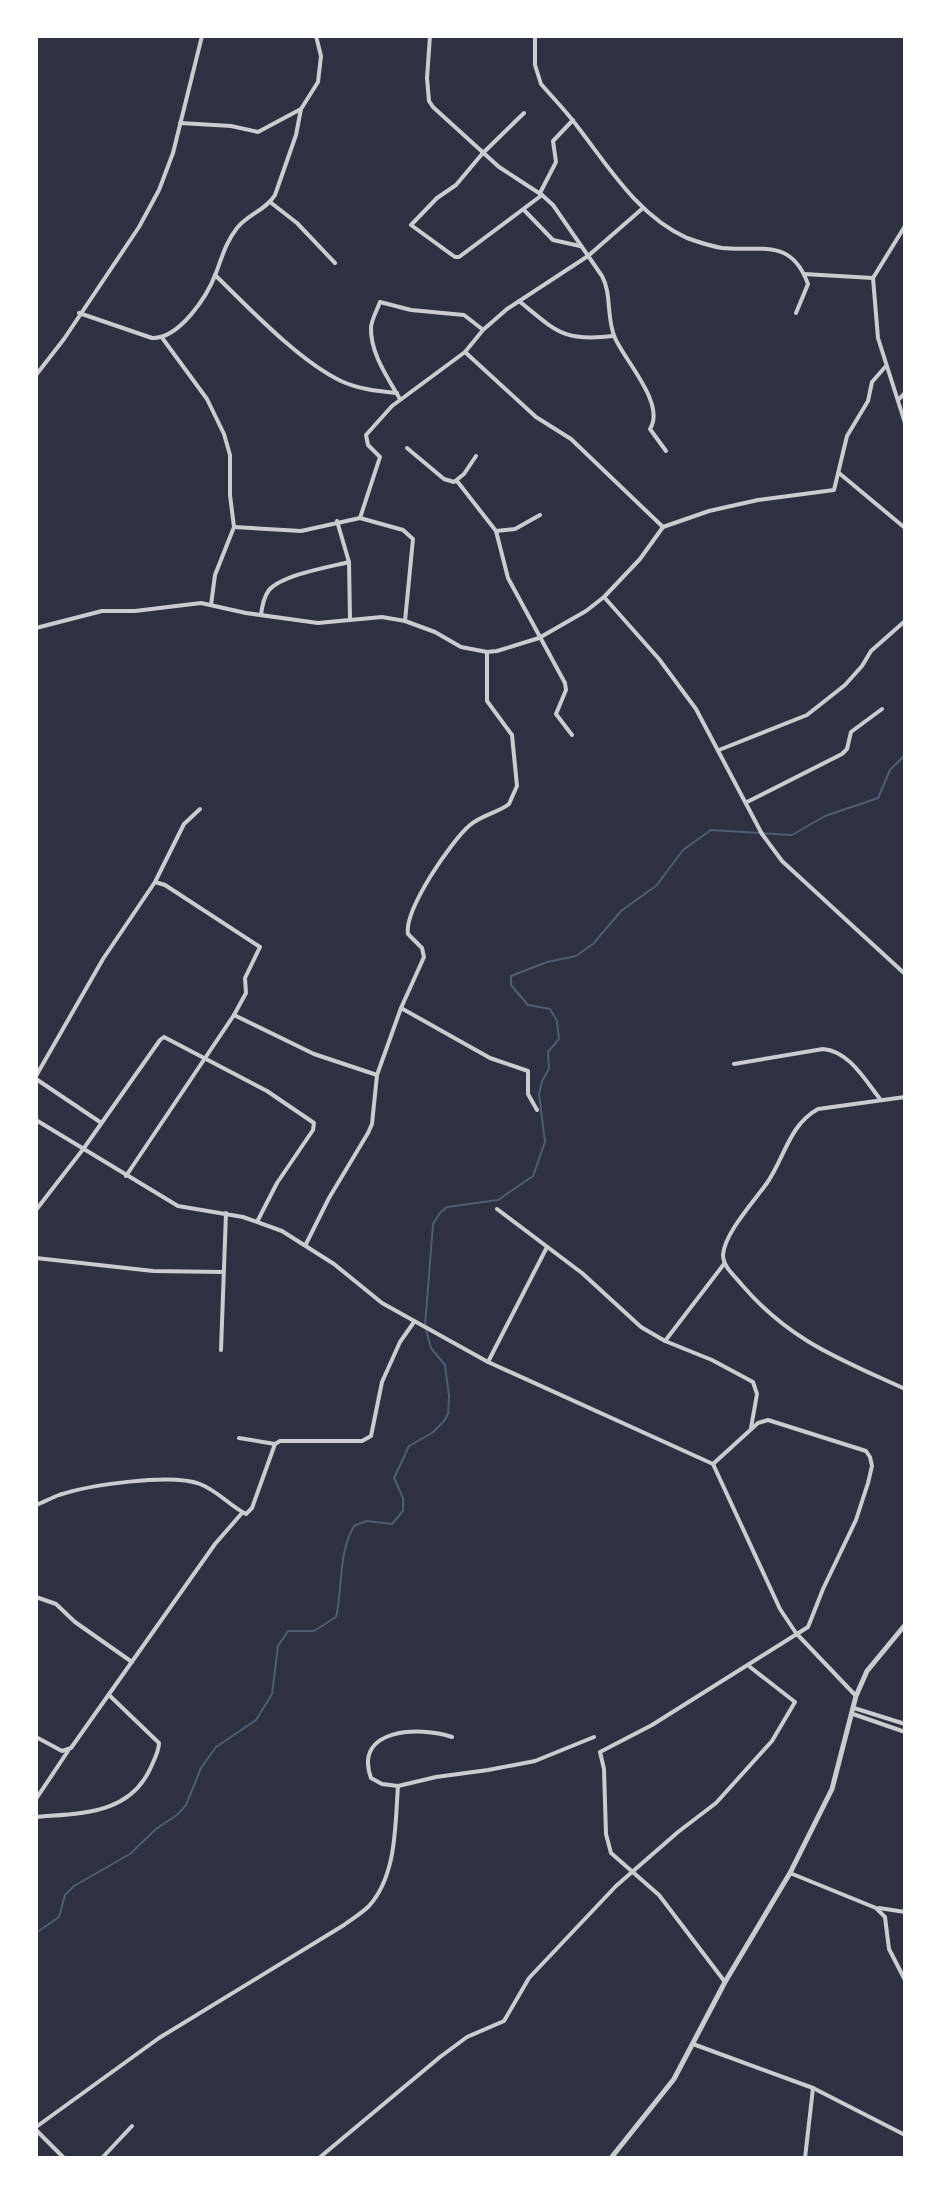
<svg xmlns="http://www.w3.org/2000/svg" width="941" height="2194" viewBox="0 0 941 2194" font-family="'PT Serif',serif">
  <style>
    .lines { fill: none; stroke-linecap: round; stroke-linejoin: round }
    .stream { stroke: #4f5d75; stroke-width: 2 }
    .minor { stroke: #caccd0; stroke-width: 4 }
    .tertiary { stroke: #caccd0; stroke-width: 5 }
  </style>
  <rect width="100%" height="100%" fill="#2d3142"/>
  <g class="lines">
    <path class="stream" d="M36,1933L59,1917L65,1895L74,1886L130,1854L156,1829L177,1815L186,1805L201,1768L216,1747L256,1720L272,1694L278,1646L288,1631H314L336,1617C343,1586 338,1554 354,1526L366,1521L392,1524L403,1511V1498L394,1478L409,1446L432,1433L444,1421L448,1414L449,1396L445,1365L431,1348L425,1326L433,1224L440,1213L447,1207L498,1200L533,1176L545,1142L539,1094L542,1081L549,1069L548,1052L559,1039L557,1021L550,1009L528,1005L511,985V976L547,962L576,956L593,944L621,911L657,885L683,850L711,830L792,835L825,816L878,798L890,770L905,755"/>
    <g class="minor">
      <path d="M430,36L427,78L429,101L433,107L499,167L542,195L553,205L602,276C612,294 606,318 615,338C625,361 666,404 650,429L666,451"/>
      <path d="M535,36V65L541,84C553,98 566,111 577,126C608,166 638,216 687,238C698,242 710,246 722,248C761,252 791,237 808,284L796,313"/>
      <polyline points="524,113 482,154 456,185 437,198 411,225 455,257 459,257 542,195"/>
      <polyline points="180,123 231,126 258,132 301,109"/>
      <polyline points="540,193 556,162 553,141 573,120"/>
      <polyline points="270,202 297,223 335,263"/>
      <polyline points="524,210 553,240 580,246"/>
      <polyline points="905,226 873,278 878,338 905,423"/>
      <polyline points="804,274 873,278"/>
      <path d="M215,275C249,308 299,361 341,381C358,389 378,391 397,393"/>
      <path d="M519,301C556,331 563,342 613,336"/>
      <path d="M79,313L152,338C179,339 207,297 216,273C222,257 226,242 237,228C248,214 266,210 275,195L296,135L301,109L318,82L321,56L316,36"/>
      <polyline points="163,339 207,399 224,434 230,455 230,495 234,527 215,575 211,605"/>
      <polyline points="465,352 536,417 571,439 663,527"/>
      <polyline points="36,375 64,339 139,227 159,190 173,153 202,36"/>
      <path d="M400,399C388,378 370,353 371,327C372,319 377,310 380,302L411,310L464,315L482,329"/>
      <polyline points="898,400 905,393"/>
      <polyline points="407,448 444,479 454,482 464,474 476,456"/>
      <polyline points="839,473 905,528"/>
      <polyline points="457,481 496,531 508,578 565,683 566,690 556,714 572,735"/>
      <polyline points="337,521 349,562 350,619"/>
      <polyline points="234,527 301,531 360,518"/>
      <polyline points="496,531 515,529 540,515"/>
      <polyline points="604,597 659,659 696,709 762,834 782,861 905,974"/>
      <path d="M261,615C262,606 264,597 269,590C282,575 329,567 349,562"/>
      <polyline points="405,621 413,539 403,530 360,518 380,457 368,445 366,435 392,406 465,352 483,330 507,309 588,256 643,208"/>
      <polyline points="36,628 102,611 135,611 201,603 246,613 318,623 382,617 405,621 435,632 461,647 487,652 497,651 539,638 586,611 604,597 640,559 663,527 709,511 758,500 834,490 847,436 868,401 872,382 886,366"/>
      <polyline points="719,750 807,715 845,685 862,666 871,651 905,621"/>
      <polyline points="747,802 842,754 847,749 851,732 882,709"/>
      <polyline points="155,882 184,824 200,809"/>
      <polyline points="401,1008 490,1058 528,1071 528,1094 537,1110"/>
      <polyline points="234,1015 314,1054 377,1075"/>
      <path d="M734,1064L823,1049C849,1051 865,1080 880,1099"/>
      <polyline points="36,1076 103,959 155,882 165,885 260,947 245,978 246,993 234,1015 126,1176"/>
      <polyline points="36,1079 100,1122"/>
      <path d="M905,1097L818,1109C789,1125 785,1157 767,1183C754,1201 724,1234 723,1255C723,1267 735,1276 742,1285C790,1341 840,1359 905,1389"/>
      <polyline points="36,1120 178,1206 243,1217 282,1231 334,1264 382,1303 488,1362 713,1464 780,1609 796,1633 856,1696"/>
      <polyline points="497,1209 582,1273 641,1327 665,1341 712,1360 753,1382 757,1394 751,1428"/>
      <polyline points="36,1210 84,1148 160,1040 164,1037 267,1091 314,1123 313,1130 277,1183 258,1220"/>
      <path d="M306,1244L329,1198L368,1133L372,1124L377,1075L401,1008L424,957L422,948L408,934C404,910 451,841 470,825C482,815 497,813 509,804L517,786L512,735L487,701V652"/>
      <polyline points="36,1258 153,1271 223,1272"/>
      <polyline points="665,1341 724,1264"/>
      <polyline points="221,1350 226,1213"/>
      <polyline points="488,1362 547,1247"/>
      <polyline points="239,1438 275,1444"/>
      <polyline points="713,1464 758,1423 768,1420 866,1451 870,1457 872,1466 868,1483 856,1520 823,1589 808,1627 652,1725 600,1752 604,1769 606,1834 611,1853 659,1895 725,1982"/>
      <path d="M36,1505C44,1502 51,1498 59,1495C89,1485 171,1473 200,1484C218,1491 230,1506 246,1514L252,1508L275,1444L280,1441H362L371,1436L382,1382L400,1342L414,1322"/>
      <polyline points="36,1597 56,1604 75,1622 132,1662"/>
      <polyline points="854,1708 905,1724"/>
      <polyline points="853,1714 905,1732"/>
      <polyline points="36,1737 62,1751 71,1748 215,1544 242,1513"/>
      <path d="M452,1737C420,1726 353,1728 371,1778L382,1784L398,1786L436,1777L488,1770L535,1761L594,1737"/>
      <polyline points="36,1799 68,1751"/>
      <path d="M36,1817C81,1813 130,1815 151,1767C155,1758 159,1751 159,1743L109,1695"/>
      <polyline points="790,1873 876,1908 885,1917 889,1949 905,1980"/>
      <polyline points="879,1908 905,1912"/>
      <polyline points="693,2044 813,2088 905,2135"/>
      <path d="M36,2127L159,2038L344,1925C352,1919 362,1913 369,1906C397,1875 395,1825 398,1786"/>
      <polyline points="36,2130 64,2158"/>
      <polyline points="102,2158 132,2126"/>
      <polyline points="319,2158 440,2057 467,2037 504,2021 529,1978 616,1886 678,1832 716,1803 772,1741 795,1702 750,1667"/>
      <polyline points="805,2158 813,2088"/>
    </g>
    <polyline class="tertiary" points="611,2158 674,2079 725,1982 790,1873 832,1789 856,1696 867,1671 905,1625"/>
  </g>
  <rect width="941" height="2194" fill="none" stroke="#ffffff" stroke-width="76"/>
</svg>
